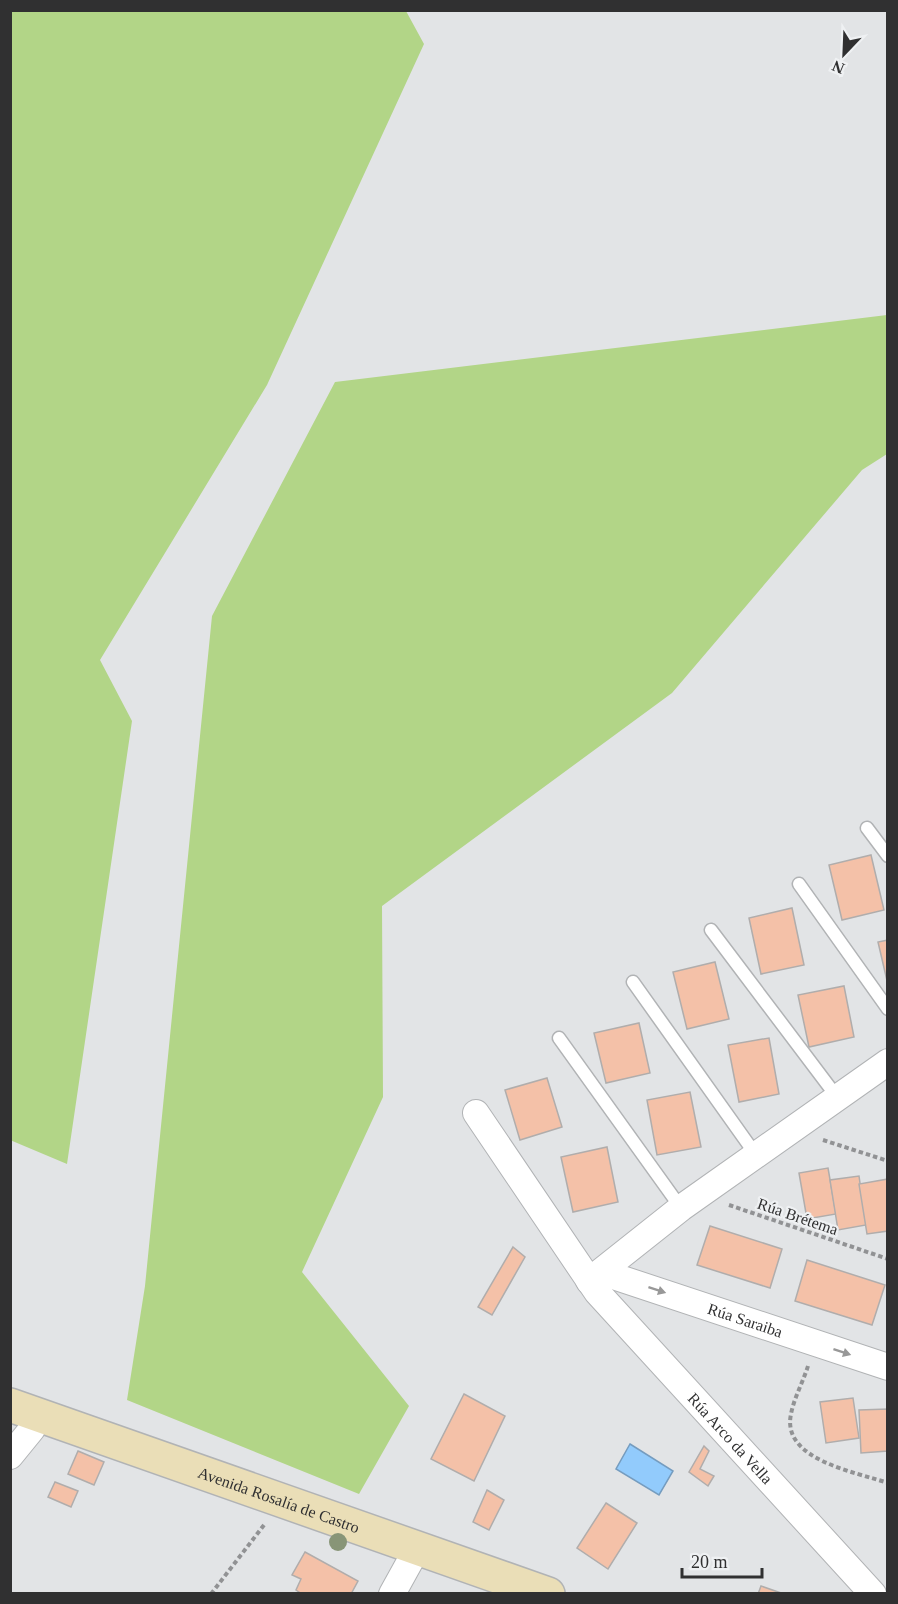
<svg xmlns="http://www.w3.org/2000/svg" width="898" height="1604" viewBox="0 0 898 1604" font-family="'Times New Roman',serif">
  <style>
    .green { fill: #b2d587 }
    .water { fill: #92cbfc; stroke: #759cbf; stroke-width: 1.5 }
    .building { fill: #f4c1a8; stroke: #b0adac; stroke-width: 1.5 }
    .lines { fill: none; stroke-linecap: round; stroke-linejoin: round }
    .lane-casing { stroke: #b1b3b5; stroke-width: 15 }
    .street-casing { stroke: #b1b3b5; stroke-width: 28 }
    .secondary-casing { stroke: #b1b3b5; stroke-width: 36 }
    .path { stroke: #919294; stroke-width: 4; stroke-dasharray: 4.5 3; stroke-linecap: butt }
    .lane { stroke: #fff; stroke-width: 12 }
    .street { stroke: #fff; stroke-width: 26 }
    .secondary { stroke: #eadeb7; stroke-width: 33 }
    .tree { fill: #889577 }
    .oneway { fill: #989898 }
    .labels { text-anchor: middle; stroke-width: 4.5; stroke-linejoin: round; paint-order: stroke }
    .street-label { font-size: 16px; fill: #303031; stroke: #eff1f3 }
  </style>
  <rect width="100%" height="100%" fill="#e2e4e6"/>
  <g class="green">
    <polygon points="10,11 406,11 424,44 267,385 100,660 132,721 67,1164 10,1140"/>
    <polygon points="887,315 887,454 862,470 672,693 382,906 383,1097 302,1272 409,1406 359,1494 127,1400 145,1286 212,616 335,382"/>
  </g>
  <polygon class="water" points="630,1444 673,1471 659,1495 616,1469"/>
  <g class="building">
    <polygon points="871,855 884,910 842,920 829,865"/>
    <polygon points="792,908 804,965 761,974 749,918"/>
    <polygon points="888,940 888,985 878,942"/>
    <polygon points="715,962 729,1019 687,1029 673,972"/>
    <polygon points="844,986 854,1037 809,1047 798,995"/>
    <polygon points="639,1023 650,1073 606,1083 594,1033"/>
    <polygon points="769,1038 779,1094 739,1102 728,1045"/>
    <polygon points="547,1078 562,1127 520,1140 505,1090"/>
    <polygon points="690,1092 701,1147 657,1155 647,1100"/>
    <polygon points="607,1147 618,1202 573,1212 561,1157"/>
    <polygon points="828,1168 836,1214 807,1219 799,1173"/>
    <polygon points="859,1176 866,1225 838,1230 830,1180"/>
    <polygon points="888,1179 888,1231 867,1234 859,1184"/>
    <polygon points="710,1226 782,1249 770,1288 697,1265"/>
    <polygon points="513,1247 525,1257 492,1315 478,1307"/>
    <polygon points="807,1260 885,1285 872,1325 795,1301"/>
    <polygon points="464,1394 505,1416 474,1481 431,1459"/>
    <polygon points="853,1398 859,1438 826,1443 820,1402"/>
    <polygon points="888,1409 888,1451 861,1453 859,1410"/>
    <polygon points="704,1446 709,1451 700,1469 714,1476 708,1486 689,1472"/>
    <polygon points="78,1451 104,1462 94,1485 68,1474"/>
    <polygon points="55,1482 78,1491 71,1507 48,1497"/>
    <polygon points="487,1490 504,1500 489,1530 473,1522"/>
    <polygon points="606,1503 637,1523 608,1569 577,1548"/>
    <polygon points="305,1552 358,1581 351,1594 302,1594 296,1590 301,1579 292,1575"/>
    <polygon points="761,1586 784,1594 758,1594"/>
  </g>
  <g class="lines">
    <defs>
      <g id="lane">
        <polyline points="867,828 888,856"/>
        <polyline points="799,884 888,1009"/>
        <polyline points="711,930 837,1097"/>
        <polyline points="633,982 756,1155"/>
        <polyline points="559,1038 681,1208"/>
      </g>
      <g id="street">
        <path id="s1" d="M476,1113L597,1292L873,1594"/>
        <path id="s2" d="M601,1272L888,1367"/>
        <polyline points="589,1281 681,1208 888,1062"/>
        <polyline points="10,1456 32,1429 37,1414"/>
        <polyline points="392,1594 418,1547"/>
      </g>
      <g id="secondary">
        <path id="s3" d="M10,1405L548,1594"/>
      </g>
    </defs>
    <use href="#lane" class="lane-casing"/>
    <use href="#street" class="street-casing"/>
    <use href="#secondary" class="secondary-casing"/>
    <g class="path">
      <polyline points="823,1140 888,1161"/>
      <polyline points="729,1205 888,1259"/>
      <path d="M808,1366C803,1382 794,1398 791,1414C781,1460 856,1472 888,1483"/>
      <polyline points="211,1594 264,1525"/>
    </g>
    <use href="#lane" class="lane"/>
    <use href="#street" class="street"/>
    <use href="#secondary" class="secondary"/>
  </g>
  <circle class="tree" cx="338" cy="1542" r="9"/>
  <defs><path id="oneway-solid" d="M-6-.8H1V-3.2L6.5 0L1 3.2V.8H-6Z" transform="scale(1.5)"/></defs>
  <g class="oneway">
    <use href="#oneway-solid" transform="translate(657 1290) rotate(18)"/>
    <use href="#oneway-solid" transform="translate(842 1352) rotate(18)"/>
  </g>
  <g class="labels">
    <g class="street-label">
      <text transform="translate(798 1216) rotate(19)" y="6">Rúa Brétema</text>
      <text dy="6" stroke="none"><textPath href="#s2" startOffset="152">Rúa Saraiba</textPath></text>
      <text dy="6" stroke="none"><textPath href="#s1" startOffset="414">Rúa Arco da Vella</textPath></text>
      <text dy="6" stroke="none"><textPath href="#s3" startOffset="285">Avenida Rosalía de Castro</textPath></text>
    </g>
  </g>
  <rect width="898" height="1604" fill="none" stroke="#303031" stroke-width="24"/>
  <g transform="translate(844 54) rotate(203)" stroke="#eff1f3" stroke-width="4.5" paint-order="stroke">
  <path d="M0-4.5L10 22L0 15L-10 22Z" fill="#303031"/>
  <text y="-9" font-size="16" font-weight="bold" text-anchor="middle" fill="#303031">N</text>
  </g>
  <path d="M682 1568v9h80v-9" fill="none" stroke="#303031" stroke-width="3"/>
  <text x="691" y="1568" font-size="18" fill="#303031" stroke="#eff1f3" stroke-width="4.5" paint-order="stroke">20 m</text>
</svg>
